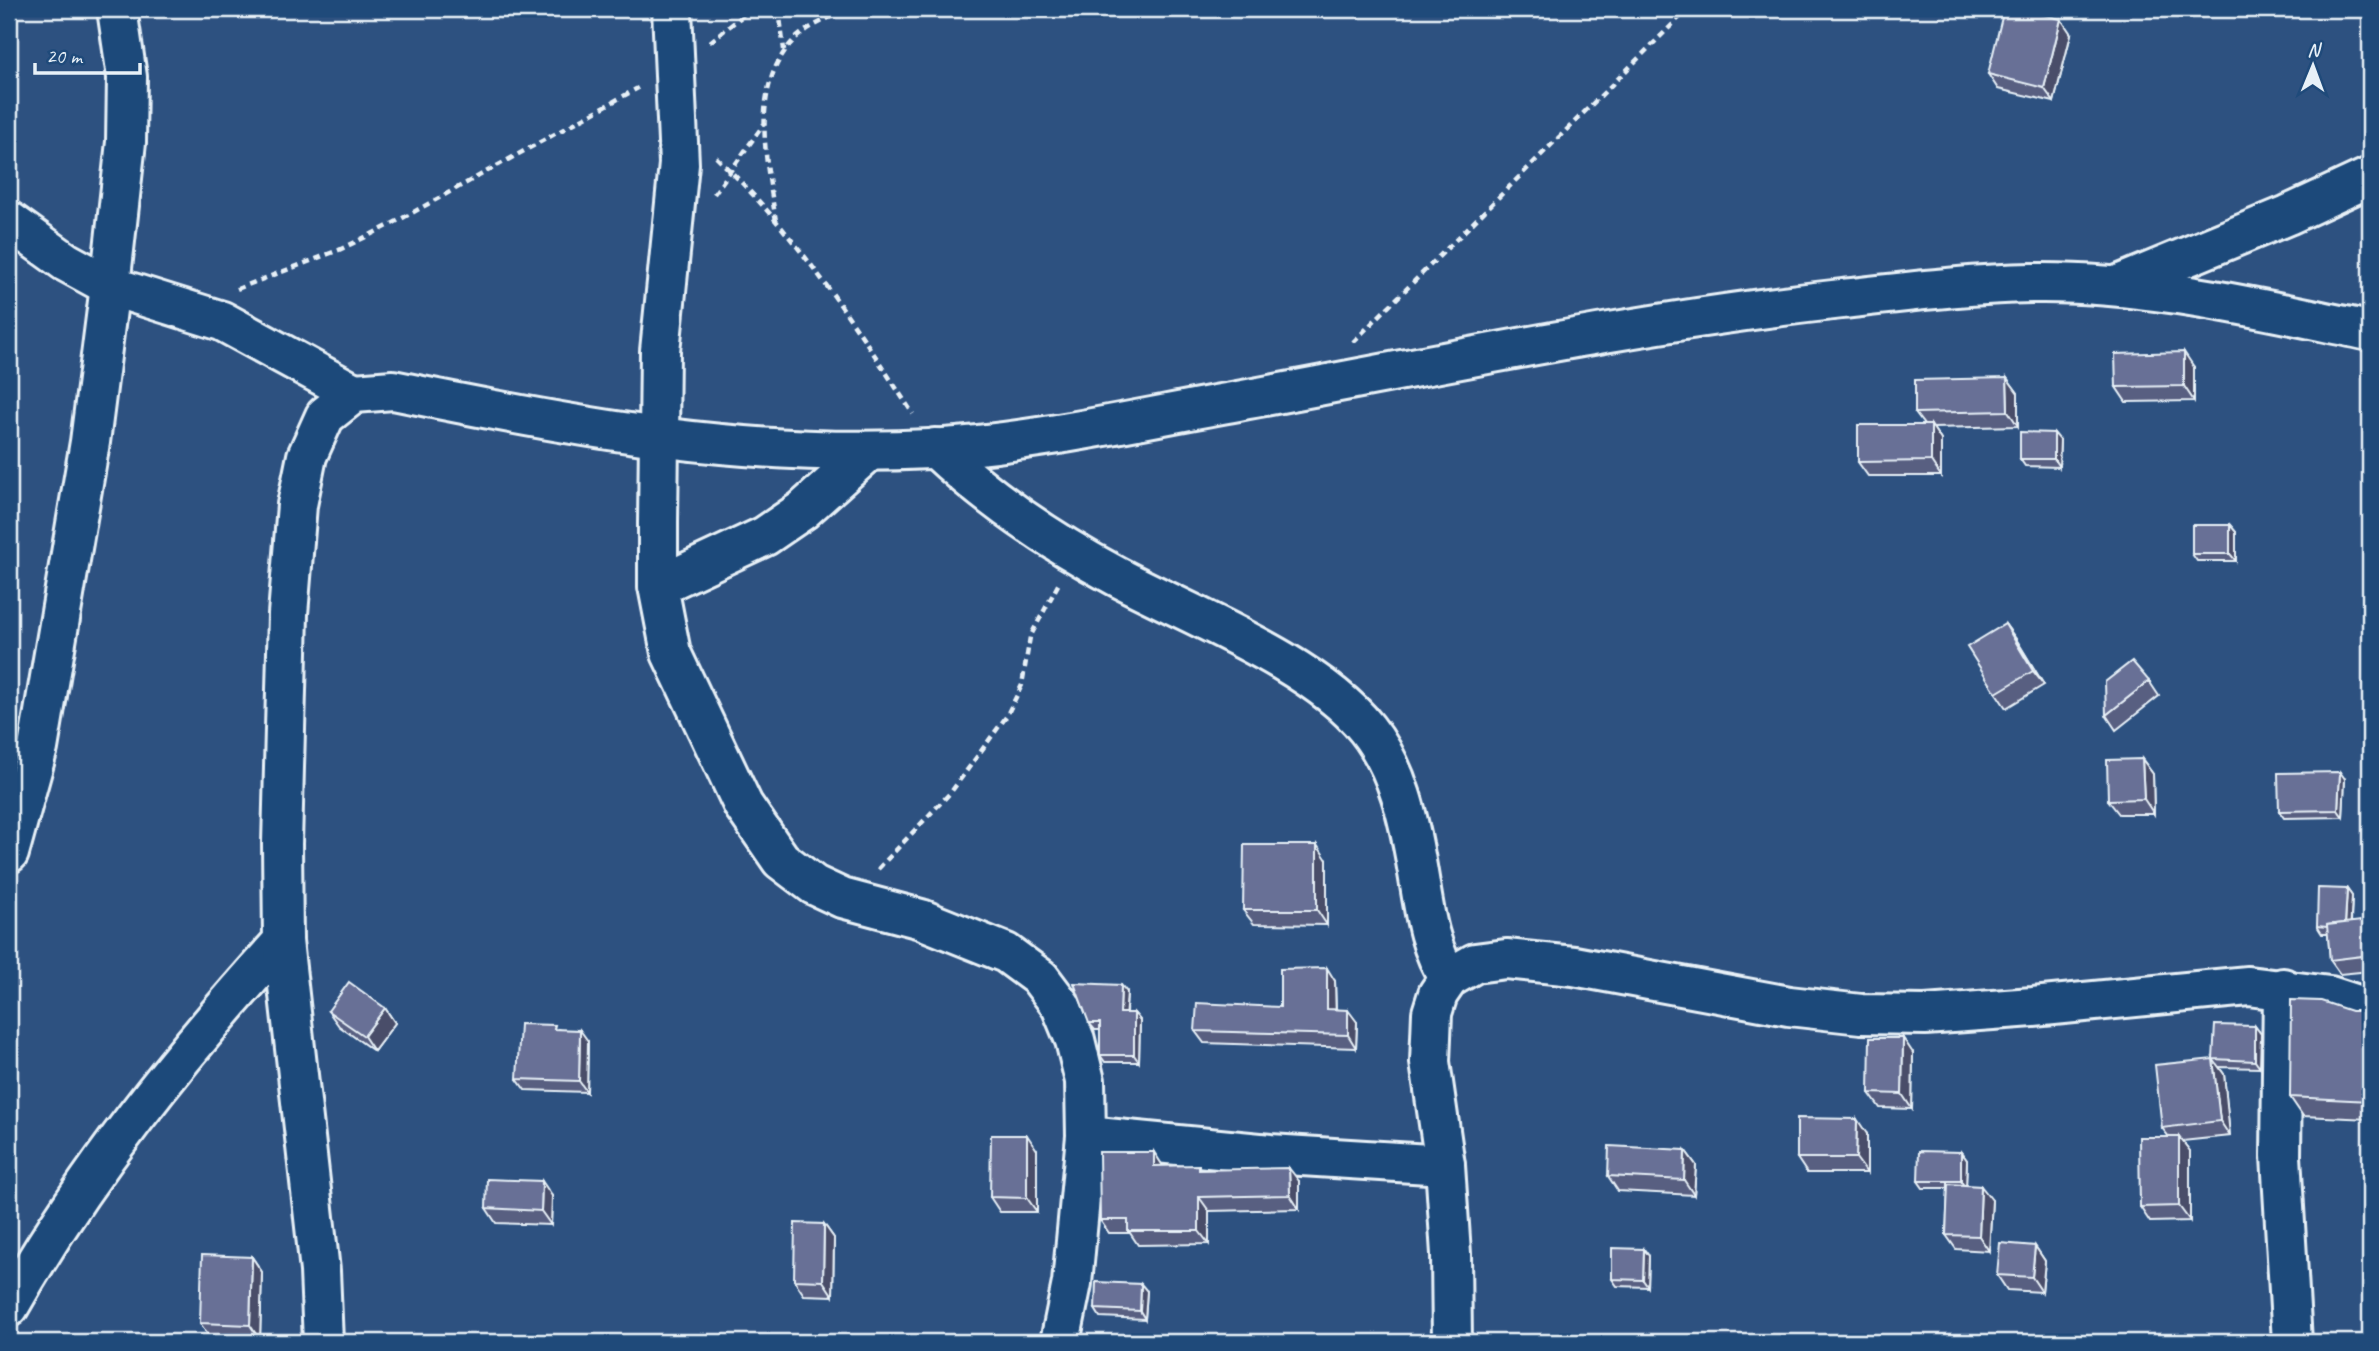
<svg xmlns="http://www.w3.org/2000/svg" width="2379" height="1351" viewBox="0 0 2379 1351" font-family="Caveat,sans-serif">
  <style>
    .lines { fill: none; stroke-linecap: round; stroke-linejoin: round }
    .minor-casing { stroke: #e8f1f8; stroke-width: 44 }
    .path { stroke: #e8f1f8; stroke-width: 4.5; stroke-dasharray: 7 5; stroke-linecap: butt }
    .minor { stroke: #1f4a7a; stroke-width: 38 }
    .wall { fill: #595f81; stroke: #e8f1f8; stroke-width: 2 }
    .shaded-wall { fill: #484e69; stroke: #e8f1f8; stroke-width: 2 }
    .building { fill: #676f96; stroke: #e8f1f8; stroke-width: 2 }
  </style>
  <rect width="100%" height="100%" fill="#2d5180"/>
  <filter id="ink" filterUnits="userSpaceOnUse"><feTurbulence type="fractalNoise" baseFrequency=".0143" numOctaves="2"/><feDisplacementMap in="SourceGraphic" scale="14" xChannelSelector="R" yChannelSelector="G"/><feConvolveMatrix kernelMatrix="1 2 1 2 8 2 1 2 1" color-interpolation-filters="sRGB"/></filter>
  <g filter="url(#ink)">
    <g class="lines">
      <defs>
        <g id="minor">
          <polyline points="672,9 679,164 660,351 658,523 658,586 671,653 743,805 781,860 814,885 842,898 921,919 1006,953 1040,978 1061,1006 1075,1040 1085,1081 1086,1136 1072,1283 1060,1342"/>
          <polyline points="9,221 66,262 110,286 222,321 354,393"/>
          <polyline points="2116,286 2288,215 2370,177"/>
          <path d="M935,448C989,499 1050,541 1116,576C1191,616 1315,663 1367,729C1398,768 1409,820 1417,867C1424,906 1427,945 1449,978"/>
          <polyline points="658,586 765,536 803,510 869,451"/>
          <polyline points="9,853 38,748 90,442 110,286 126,142 127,77 117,9"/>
          <polyline points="2283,988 2281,1156 2292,1342"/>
          <polyline points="1086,1136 1270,1154 1445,1165"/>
          <path d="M9,1307C84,1174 181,1054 283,941"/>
          <path d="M323,1342L320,1271L283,941L282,844L288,614L297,505L307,456L325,416L354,393L393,390C573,427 745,459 930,449C1034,443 1136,419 1238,401C1439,364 1639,321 1842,299C1906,292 1969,284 2032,283C2146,281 2260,309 2370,331"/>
          <polyline points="1452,1342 1451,1254 1445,1165 1430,1062 1432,1013 1438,994 1449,978 1475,963 1506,959 1574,966 1789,1006 1861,1014 1925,1015 2033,1007 2248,986 2330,996 2370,1009"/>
        </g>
      </defs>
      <use href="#minor" class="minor-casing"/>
      <g class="path">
        <polyline points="779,9 784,50"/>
        <polyline points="710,42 751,9"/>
        <path d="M716,157C794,231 855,324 913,414"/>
        <polyline points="714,194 764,124"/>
        <path d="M776,221C767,164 748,86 795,39C808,26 830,18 847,9"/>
        <polyline points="237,289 339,250 390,225 638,88"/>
        <polyline points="1353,342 1688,9"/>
        <polyline points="878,869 951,792 1006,717 1022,685 1030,637 1059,583"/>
      </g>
      <use href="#minor" class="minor"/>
    </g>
    <g class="wall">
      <polygon points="2071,34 2054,102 1998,89 1988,74"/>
      <polygon points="2194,367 2194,401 2126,402 2116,387"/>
      <polygon points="2007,378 2018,393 2018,426 1933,428 1941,440 1941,476 1868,476 1858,462 1924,425 1915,413"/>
      <polygon points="2060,440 2059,467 2025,466 2020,459"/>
      <polygon points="2230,525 2236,532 2236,561 2197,561 2192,554"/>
      <polygon points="2005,624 2016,639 2044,685 2006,708 1996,693"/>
      <polygon points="2149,681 2159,696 2116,730 2106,715"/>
      <polygon points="2142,759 2153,774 2154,814 2119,814 2108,800"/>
      <polygon points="2345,779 2343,817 2284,818 2279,811"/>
      <polygon points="1327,860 1327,925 1254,924 1243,910"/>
      <polygon points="2347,889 2352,896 2351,923 2370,920 2370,971 2340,974 2330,960 2328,934 2322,934 2317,926"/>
      <polygon points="1335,981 1336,1009 1357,1022 1356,1048 1204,1043 1195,1031 1280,1007"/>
      <polygon points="1127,992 1126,1013 1134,1013 1140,1020 1139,1062 1105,1062 1100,1055 1100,1030 1095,1030 1089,1023"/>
      <polygon points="2370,1006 2370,1119 2303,1116 2290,1097 2351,1011 2362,1011"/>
      <polygon points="385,1008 395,1023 374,1051 339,1026 328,1011"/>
      <polygon points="2255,1026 2261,1034 2260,1068 2219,1067 2224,1074 2230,1136 2182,1141 2190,1151 2190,1221 2150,1222 2140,1207 2169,1137 2162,1128 2213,1059"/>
      <polygon points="558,1029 588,1041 587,1092 525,1090 517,1079"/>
      <polygon points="1913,1053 1912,1109 1880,1108 1869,1093"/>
      <polygon points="1867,1134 1867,1173 1807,1173 1797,1158"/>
      <polygon points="1037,1150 1037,1212 1000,1212 990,1197"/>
      <polygon points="1685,1150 1696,1165 1694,1195 1618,1191 1608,1176"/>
      <polygon points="1961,1152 1967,1160 1966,1185 1992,1200 1989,1251 1956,1249 1946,1235 1948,1188 1923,1188 1918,1181"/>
      <polygon points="1163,1166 1299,1181 1299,1209 1209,1211 1209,1244 1138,1245 1130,1233 1109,1233 1100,1220"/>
      <polygon points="552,1196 551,1225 496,1223 486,1208"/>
      <polygon points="824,1224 834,1238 833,1296 804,1295 794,1280"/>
      <polygon points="2035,1246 2045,1261 2042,1292 2007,1290 1997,1275"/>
      <polygon points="1649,1256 1648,1287 1617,1286 1612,1279"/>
      <polygon points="252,1257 262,1272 260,1340 210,1338 200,1323"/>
      <polygon points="1147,1291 1145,1319 1100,1317 1095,1309"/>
    </g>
    <g class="shaded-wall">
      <polygon points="2061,19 2071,34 2054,102 2044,88"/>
      <polygon points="2184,352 2194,367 2194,401 2184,386"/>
      <polygon points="2007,378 2018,393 2018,426 2008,411"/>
      <polygon points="1931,425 1941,440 1941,476 1931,461"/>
      <polygon points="2054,433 2060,440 2059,467 2054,459"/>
      <polygon points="2230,525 2236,532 2236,561 2230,554"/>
      <polygon points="2005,624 2016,639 2044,685 2033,671"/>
      <polygon points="2142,759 2153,774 2154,814 2144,799"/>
      <polygon points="2340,772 2345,779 2343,817 2338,810"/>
      <polygon points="1317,845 1327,860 1327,925 1317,910"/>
      <polygon points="2347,889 2352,896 2350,934 2345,927"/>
      <polygon points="1327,968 1335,981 1336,1021 1327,1009"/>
      <polygon points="1121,985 1127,992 1125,1020 1120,1013"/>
      <polygon points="385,1008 395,1023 374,1051 364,1036"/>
      <polygon points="1348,1010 1357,1022 1356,1048 1348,1035"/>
      <polygon points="1134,1013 1140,1020 1139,1062 1134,1055"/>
      <polygon points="2255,1026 2261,1034 2260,1068 2255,1061"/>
      <polygon points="580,1030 588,1041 587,1092 579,1081"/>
      <polygon points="1903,1038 1913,1053 1912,1109 1902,1094"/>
      <polygon points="2213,1059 2224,1074 2230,1136 2220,1121"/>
      <polygon points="1857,1119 1867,1134 1867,1173 1856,1158"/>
      <polygon points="1027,1135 1037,1150 1037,1212 1027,1198"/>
      <polygon points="2179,1137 2190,1151 2190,1221 2179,1206"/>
      <polygon points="1685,1150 1696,1165 1694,1195 1684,1180"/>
      <polygon points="1154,1152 1163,1166 1154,1166"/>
      <polygon points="1961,1152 1967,1160 1966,1189 1961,1181"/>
      <polygon points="1289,1168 1299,1181 1299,1209 1290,1195"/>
      <polygon points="542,1181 552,1196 551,1225 541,1211"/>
      <polygon points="1981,1186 1992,1200 1989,1251 1979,1236"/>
      <polygon points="1199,1197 1209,1211 1209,1244 1199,1231"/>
      <polygon points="824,1224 834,1238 833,1296 823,1281"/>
      <polygon points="2035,1246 2045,1261 2042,1292 2032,1277"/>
      <polygon points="1644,1249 1649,1256 1648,1287 1643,1280"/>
      <polygon points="252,1257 262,1272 260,1340 250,1325"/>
      <polygon points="1141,1284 1147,1291 1145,1319 1140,1311"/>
    </g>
    <g class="building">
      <polygon points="2004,9 2019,9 2061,19 2044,88 1988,74"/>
      <polygon points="2184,352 2184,386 2116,387 2115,354"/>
      <polygon points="2007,378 2008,411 1915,413 1915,380"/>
      <polygon points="1858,425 1931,425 1931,461 1858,462"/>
      <polygon points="2020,432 2054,433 2054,459 2020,459"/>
      <rect x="2192" y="525" width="38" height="29"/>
      <polygon points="2005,624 2033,671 1996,693 1967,647"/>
      <polygon points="2132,661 2149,681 2106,715 2105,682"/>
      <polygon points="2142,759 2144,799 2108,800 2107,760"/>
      <polygon points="2340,772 2338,810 2279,811 2278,773"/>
      <polygon points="1244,845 1317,845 1317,910 1243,910"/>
      <polygon points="2318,888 2347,889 2345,923 2327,925 2327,927 2317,926"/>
      <polygon points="2370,920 2370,955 2330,960 2327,925"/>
      <polygon points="1327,968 1327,1009 1348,1010 1348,1035 1195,1031 1197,1003 1280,1007 1280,969"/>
      <polygon points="349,982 385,1008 364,1036 328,1011"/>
      <polygon points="1074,983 1121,985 1120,1013 1134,1013 1134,1055 1100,1055 1100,1023 1089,1023"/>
      <polygon points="2291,1000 2321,1001 2351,1011 2362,1011 2370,1006 2370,1101 2290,1097"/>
      <polygon points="520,1024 555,1025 554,1029 580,1030 579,1081 517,1079"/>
      <polygon points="2215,1025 2255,1026 2255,1061 2213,1059"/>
      <polygon points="1870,1038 1903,1038 1902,1094 1869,1093"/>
      <polygon points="2213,1059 2220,1121 2162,1128 2155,1065"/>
      <polygon points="1797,1118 1857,1119 1856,1158 1797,1158"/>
      <polygon points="991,1135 1027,1135 1027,1198 990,1197"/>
      <polygon points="2139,1137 2179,1137 2179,1206 2140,1207"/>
      <polygon points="1609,1146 1685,1150 1684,1180 1608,1176"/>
      <polygon points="1919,1151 1961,1152 1961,1181 1918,1181"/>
      <polygon points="1099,1152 1154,1152 1154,1166 1199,1165 1199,1170 1289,1168 1290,1195 1199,1197 1199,1231 1128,1231 1128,1220 1100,1220"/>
      <polygon points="487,1179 542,1181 541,1211 486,1208"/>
      <polygon points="1948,1184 1981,1186 1979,1236 1946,1235"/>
      <polygon points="795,1223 824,1224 823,1281 794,1280"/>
      <polygon points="2000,1243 2035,1246 2032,1277 1997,1275"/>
      <polygon points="1612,1248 1644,1249 1643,1280 1612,1279"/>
      <polygon points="202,1255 252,1257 250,1325 200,1323"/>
      <polygon points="1096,1282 1141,1284 1140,1311 1095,1309"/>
    </g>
  </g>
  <rect width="2379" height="1351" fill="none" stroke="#1f4a7a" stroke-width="35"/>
  <rect x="18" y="18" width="2344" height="1316" fill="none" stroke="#e8f1f8" stroke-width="2.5" filter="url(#ink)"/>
  <g transform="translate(2313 66) rotate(1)" stroke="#1f4a7a" stroke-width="5" paint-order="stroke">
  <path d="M0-5L12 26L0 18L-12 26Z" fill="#e8f1f8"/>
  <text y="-10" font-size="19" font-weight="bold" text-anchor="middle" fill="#e8f1f8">N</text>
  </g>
  <path d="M35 63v10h105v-10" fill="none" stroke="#e8f1f8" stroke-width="3.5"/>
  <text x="46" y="63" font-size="21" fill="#e8f1f8" stroke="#1f4a7a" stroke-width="5" paint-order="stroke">20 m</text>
</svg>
